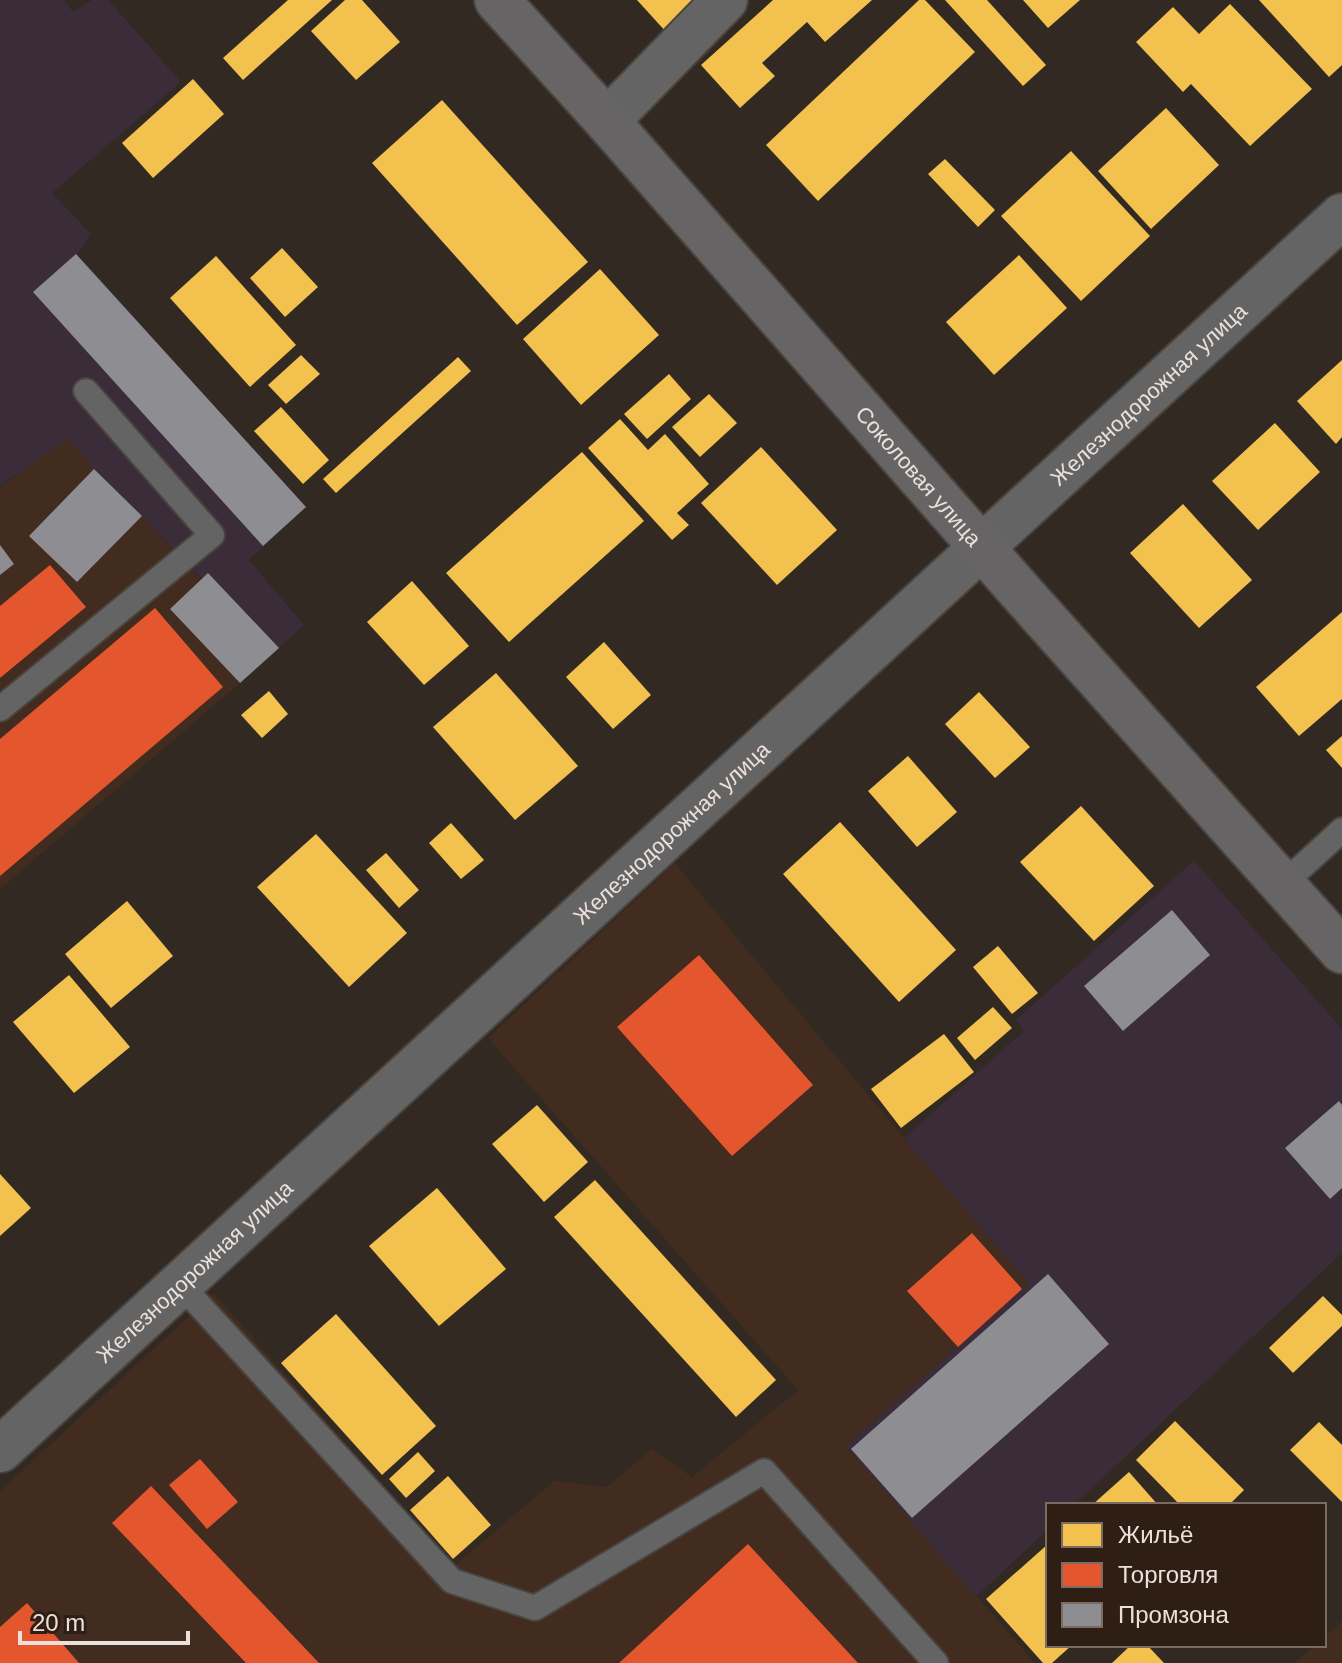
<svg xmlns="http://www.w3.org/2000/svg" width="1342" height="1663" viewBox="0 0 1342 1663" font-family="Arial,sans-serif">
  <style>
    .built { fill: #412c1f }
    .industrial { fill: #3a2d39 }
    .homes { fill: #f2c14e }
    .shops { fill: #e4572e }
    .industry { fill: #8d8d92 }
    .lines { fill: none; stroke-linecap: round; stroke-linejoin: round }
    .lane-casing { stroke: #4a443e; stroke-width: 28 }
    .street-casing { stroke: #4a443e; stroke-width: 48 }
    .primary-casing { stroke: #4a443e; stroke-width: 48 }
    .lane { stroke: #646465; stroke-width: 24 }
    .street { stroke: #646465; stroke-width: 44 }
    .primary { stroke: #666464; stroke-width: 44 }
    .labels { text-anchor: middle; stroke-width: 8; stroke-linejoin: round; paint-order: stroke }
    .street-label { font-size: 22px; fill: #ece1da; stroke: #2e1e13 }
  </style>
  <rect width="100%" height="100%" fill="#322923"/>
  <g class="built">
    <polygon points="69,437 94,469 142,516 202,580 171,609 240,683 0,889 0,487"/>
    <polygon points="675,863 904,1138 1029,1283 846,1446 1035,1663 0,1663 0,1491 214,1293 453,1567 554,1481 607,1487 652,1449 692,1477 798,1390 488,1038"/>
    <polygon points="1342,1621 1342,1663 1295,1663 1315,1645 1324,1645 1324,1637"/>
  </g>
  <g class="industrial">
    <polygon points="0,0 64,0 73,12 92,0 108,0 181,82 52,193 91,234 77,254 306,507 249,560 304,625 240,683 170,609 202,579 142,516 94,469 69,438 0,486"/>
    <polygon points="1194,861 1342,1029 1342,1253 1074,1505 1048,1505 1048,1529 976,1597 846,1446 1029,1283 904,1138 1024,1031 1016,1020"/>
  </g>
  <g class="homes">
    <polygon points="288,0 332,0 243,80 223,58"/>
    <polygon points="345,0 362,0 400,42 356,80 311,31"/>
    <polygon points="637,0 704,0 667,33"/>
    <polygon points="773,0 872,0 825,42 807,22 762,63 775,76 740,108 701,65"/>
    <polygon points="919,0 925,0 975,52 818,201 766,145"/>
    <polygon points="945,0 987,0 1046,65 1023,86"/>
    <polygon points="1023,0 1080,0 1048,28"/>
    <polygon points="1259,0 1342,0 1342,65 1329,77"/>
    <polygon points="1230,4 1312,89 1250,146 1191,84 1183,92 1136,42 1173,7 1199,34"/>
    <polygon points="193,79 224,114 153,178 122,143"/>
    <polygon points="442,100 588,262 517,325 372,163"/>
    <polygon points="1166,108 1219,165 1151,229 1098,171"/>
    <polygon points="1071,151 1150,236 1081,301 1001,216"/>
    <polygon points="945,159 995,210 978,227 928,174"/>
    <polygon points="282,248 318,287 285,317 250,278"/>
    <polygon points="1019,255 1067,308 994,375 946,322"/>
    <polygon points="216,256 296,345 250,387 170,298"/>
    <polygon points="600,269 659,335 581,405 523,339"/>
    <polygon points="301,355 320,374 286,404 268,385"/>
    <polygon points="458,357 471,371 336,493 323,479"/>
    <polygon points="1342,360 1342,437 1336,444 1297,401"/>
    <polygon points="669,374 691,399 647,439 624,414"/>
    <polygon points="709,394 737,423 700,457 672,427"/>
    <polygon points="281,407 329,460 303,484 254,431"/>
    <polygon points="620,419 648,450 665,434 709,484 677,513 689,525 672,540 588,448"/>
    <polygon points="1275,423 1320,472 1258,530 1212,481"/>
    <polygon points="761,447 837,530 777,585 701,503"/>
    <polygon points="582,452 644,521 509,642 446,573"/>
    <polygon points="1183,504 1252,580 1199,628 1130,553"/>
    <polygon points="412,581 469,646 424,685 367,622"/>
    <polygon points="1342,612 1342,699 1299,736 1256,687"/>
    <polygon points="604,642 651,695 613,729 566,677"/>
    <polygon points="496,673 578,766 515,820 433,727"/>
    <polygon points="269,691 288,714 262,738 241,715"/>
    <polygon points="979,692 1030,747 995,778 945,724"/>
    <polygon points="1342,736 1342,768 1326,750"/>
    <polygon points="908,756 957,812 917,847 868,791"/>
    <polygon points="1081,806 1154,886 1094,941 1020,862"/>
    <polygon points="840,822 956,950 899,1002 783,874"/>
    <polygon points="451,823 484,860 461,879 429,843"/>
    <polygon points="316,834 407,933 349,987 257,887"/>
    <polygon points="386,853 419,890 399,908 366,870"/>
    <polygon points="127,901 173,956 111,1008 65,954"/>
    <polygon points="998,946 1038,993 1012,1014 973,967"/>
    <polygon points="69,975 130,1047 74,1093 13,1022"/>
    <polygon points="993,1007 1012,1028 975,1060 957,1038"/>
    <polygon points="944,1034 974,1072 901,1128 871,1089"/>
    <polygon points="537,1105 588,1162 544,1202 492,1144"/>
    <polygon points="0,1174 31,1208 0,1236"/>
    <polygon points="595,1180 776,1380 736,1417 554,1217"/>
    <polygon points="437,1188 506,1269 439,1326 369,1246"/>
    <polygon points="1323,1296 1342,1315 1342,1326 1293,1373 1269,1348"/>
    <polygon points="336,1314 436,1426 382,1475 281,1363"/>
    <polygon points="1175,1421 1244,1490 1229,1505 1180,1505 1136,1460"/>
    <polygon points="1319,1422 1342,1445 1342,1502 1290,1450"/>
    <polygon points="418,1452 435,1471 406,1498 389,1479"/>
    <polygon points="1129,1472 1158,1505 1092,1505"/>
    <polygon points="448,1476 491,1525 453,1559 410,1510"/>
    <polygon points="1048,1544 1048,1645 1072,1645 1052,1663 1043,1663 986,1599"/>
    <polygon points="1131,1645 1147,1645 1164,1663 1112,1663"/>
  </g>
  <g class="shops">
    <polygon points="50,565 86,607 0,678 0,606"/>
    <polygon points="155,608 223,687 0,876 0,739"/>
    <polygon points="699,955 813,1085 732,1156 617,1027"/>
    <polygon points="972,1233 1022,1289 958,1347 907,1291"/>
    <polygon points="200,1459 238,1502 207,1529 169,1485"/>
    <polygon points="151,1486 319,1663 246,1663 112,1523"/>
    <polygon points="748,1544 858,1663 619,1663"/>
    <polygon points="27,1603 79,1663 0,1663 0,1627"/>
  </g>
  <g class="industry">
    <polygon points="76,254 306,507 263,546 33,292"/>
    <polygon points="94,469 142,516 77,582 29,536"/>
    <polygon points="0,545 14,564 0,575"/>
    <polygon points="208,573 279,648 240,683 170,609"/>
    <polygon points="1172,910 1210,955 1123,1031 1084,986"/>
    <polygon points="1339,1101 1342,1105 1342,1188 1330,1199 1285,1148"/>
    <polygon points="1048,1274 1109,1344 912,1518 851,1449"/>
  </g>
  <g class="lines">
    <defs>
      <g id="lane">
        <polyline points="0,709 212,535 86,391"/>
        <polyline points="1282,885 1342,830"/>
        <polyline points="180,1284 452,1581 535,1608 764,1471 936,1663"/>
      </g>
      <g id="street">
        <polyline points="607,121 725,0"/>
        <path id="s1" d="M0,1450L1342,216"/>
      </g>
      <g id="primary">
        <path id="s2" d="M497,0L607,121L1019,590L1342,951"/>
      </g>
    </defs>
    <use href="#lane" class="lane-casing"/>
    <use href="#street" class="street-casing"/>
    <use href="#primary" class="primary-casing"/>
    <use href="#lane" class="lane"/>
    <use href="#street" class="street"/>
    <use href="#primary" class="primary"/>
  </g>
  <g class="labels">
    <g class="street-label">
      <text dy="8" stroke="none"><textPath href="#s1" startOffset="1560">Железнодорожная улица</textPath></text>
      <text dy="8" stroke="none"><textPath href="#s2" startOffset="636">Соколовая улица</textPath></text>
      <text dy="8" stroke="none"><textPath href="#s1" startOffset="912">Железнодорожная улица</textPath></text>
      <text dy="8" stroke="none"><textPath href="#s1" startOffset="264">Железнодорожная улица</textPath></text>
    </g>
  </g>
  <rect x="1046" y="1503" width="280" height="144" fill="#2e1e13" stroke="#7a6c63" stroke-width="2"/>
  <rect x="1062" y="1523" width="40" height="24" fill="#f2c14e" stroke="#7a6c63" stroke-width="2"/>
  <text x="1118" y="1543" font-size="24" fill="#ece1da">Жильё</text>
  <rect x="1062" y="1563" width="40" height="24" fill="#e4572e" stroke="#7a6c63" stroke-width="2"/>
  <text x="1118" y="1583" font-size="24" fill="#ece1da">Торговля</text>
  <rect x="1062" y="1603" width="40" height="24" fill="#8d8d92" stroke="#7a6c63" stroke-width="2"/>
  <text x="1118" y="1623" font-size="24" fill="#ece1da">Промзона</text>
  <path d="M20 1631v12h168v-12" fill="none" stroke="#ece1da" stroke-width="4"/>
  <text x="32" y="1631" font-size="24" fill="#ece1da" stroke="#2e1e13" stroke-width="6" paint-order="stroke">20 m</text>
</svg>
